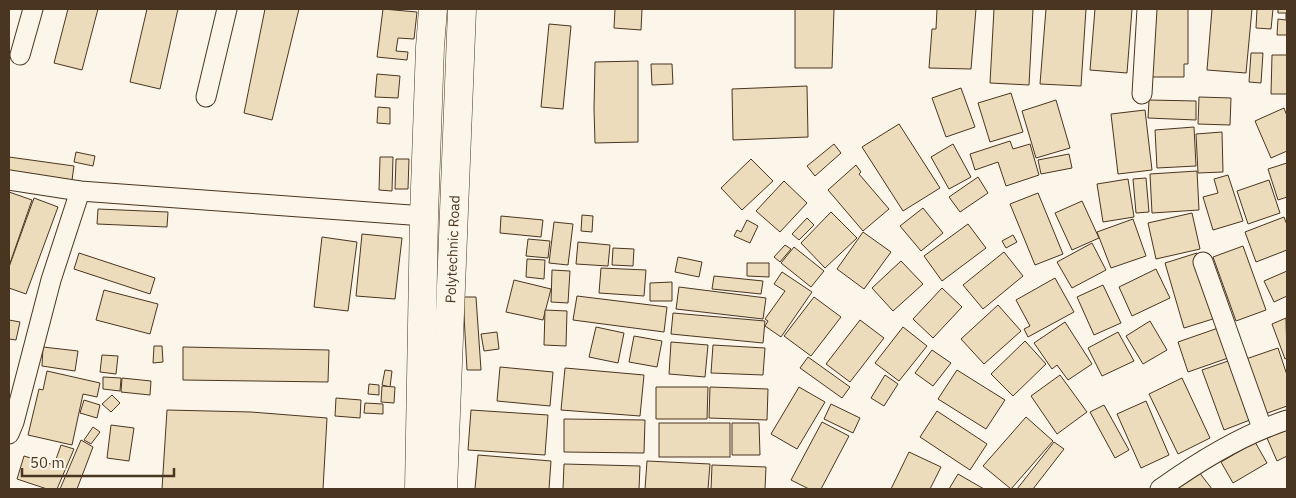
<svg xmlns="http://www.w3.org/2000/svg" width="1296" height="498" viewBox="0 0 1296 498" font-family="'IBM Plex Sans',sans-serif">
  <style>
    .building { fill: #ecdcbc; stroke: #4a3520 }
    .lines { fill: none; stroke-linecap: round; stroke-linejoin: round }
    .minor-casing { stroke: #4a3520; stroke-width: 21 }
    .primary-casing { stroke: #4a3520; stroke-width: 29 }
    .minor { stroke: #fbf6e9; stroke-width: 19 }
    .primary { stroke: #fbf6e9; stroke-width: 28 }
    .labels { text-anchor: middle; stroke-width: 4; stroke-linejoin: round; paint-order: stroke }
    .street-label { font-size: 14px; fill: #4a3520; stroke: #fbf6e9 }
  </style>
  <rect width="100%" height="100%" fill="#fbf6e9"/>
  <g class="building">
    <polygon points="68,9 98,9 82,70 54,63"/>
    <polygon points="147,9 178,9 160,89 130,82"/>
    <polygon points="265,9 299,9 272,120 244,113"/>
    <polygon points="383,9 417,12 414,39 398,38 396,51 408,52 407,60 377,57"/>
    <polygon points="615,9 642,9 641,30 614,28"/>
    <polygon points="795,9 834,9 832,68 795,68"/>
    <polygon points="937,9 976,9 971,69 929,68 932,29 936,29"/>
    <polygon points="994,9 1033,9 1029,85 990,83"/>
    <polygon points="1046,9 1086,9 1081,86 1040,84"/>
    <polygon points="1095,9 1132,9 1127,73 1090,70"/>
    <polygon points="1150,9 1188,9 1188,64 1184,64 1184,77 1149,77"/>
    <polygon points="1212,9 1252,9 1246,73 1207,70"/>
    <polygon points="1257,9 1273,9 1271,29 1256,28"/>
    <polygon points="1278,9 1287,9 1287,35 1277,35 1278,19 1286,20 1286,13 1278,13"/>
    <polygon points="549,24 571,26 563,109 541,107"/>
    <polygon points="1251,53 1263,53 1261,83 1249,82"/>
    <polygon points="1272,55 1287,55 1287,94 1271,94"/>
    <polygon points="638,61 638,142 595,143 594,109 595,62"/>
    <polygon points="651,64 672,64 673,84 652,85"/>
    <polygon points="377,74 400,76 398,98 375,97"/>
    <polygon points="807,86 808,137 733,140 732,89"/>
    <polygon points="961,88 975,127 946,137 932,98"/>
    <polygon points="1011,93 1023,132 990,142 978,103"/>
    <polygon points="1199,97 1231,98 1230,125 1198,124"/>
    <polygon points="1056,100 1070,148 1036,158 1022,111"/>
    <polygon points="1149,100 1196,101 1196,120 1148,118"/>
    <polygon points="378,107 390,108 390,124 377,123"/>
    <polygon points="1284,108 1287,116 1287,151 1271,158 1255,121"/>
    <polygon points="1145,110 1152,170 1118,174 1111,114"/>
    <polygon points="899,124 940,188 903,211 862,147"/>
    <polygon points="1194,127 1196,166 1157,168 1155,130"/>
    <polygon points="1222,132 1223,172 1198,173 1196,134"/>
    <polygon points="1010,141 1013,149 1030,144 1039,175 1006,186 998,162 975,170 970,154"/>
    <polygon points="834,144 841,153 815,176 807,166"/>
    <polygon points="953,144 971,177 949,189 931,157"/>
    <polygon points="76,152 95,156 93,166 74,162"/>
    <polygon points="1069,154 1072,168 1041,174 1038,160"/>
    <polygon points="9,157 74,166 72,180 9,171"/>
    <polygon points="380,157 393,157 392,191 379,190"/>
    <polygon points="396,159 409,159 408,189 395,189"/>
    <polygon points="751,159 773,181 742,210 721,188"/>
    <polygon points="1287,163 1287,197 1278,200 1268,169"/>
    <polygon points="856,165 861,172 859,174 889,209 863,231 828,190"/>
    <polygon points="1197,171 1199,210 1152,213 1150,174"/>
    <polygon points="1228,175 1243,221 1213,230 1203,197 1218,193 1214,179"/>
    <polygon points="978,177 988,193 960,212 949,197"/>
    <polygon points="1146,178 1149,212 1136,213 1133,179"/>
    <polygon points="1128,179 1134,217 1103,222 1097,184"/>
    <polygon points="1269,180 1280,213 1248,224 1237,191"/>
    <polygon points="784,181 807,203 780,232 756,211"/>
    <polygon points="9,192 32,200 9,266"/>
    <polygon points="1038,193 1063,254 1035,265 1010,204"/>
    <polygon points="34,198 58,207 26,294 9,288 9,267"/>
    <polygon points="1082,201 1099,238 1072,250 1055,213"/>
    <polygon points="923,208 943,233 921,251 900,226"/>
    <polygon points="98,209 168,212 167,227 97,224"/>
    <polygon points="831,212 857,238 825,268 801,243"/>
    <polygon points="1192,213 1200,249 1156,259 1148,223"/>
    <polygon points="582,215 593,216 592,232 581,231"/>
    <polygon points="501,216 543,220 541,237 500,233"/>
    <polygon points="1284,217 1287,225 1287,250 1256,262 1245,232"/>
    <polygon points="807,218 814,225 799,240 792,234"/>
    <polygon points="1133,219 1146,256 1111,268 1097,232"/>
    <polygon points="747,220 758,226 750,243 734,236 737,230 741,232"/>
    <polygon points="554,222 573,224 568,265 549,263"/>
    <polygon points="968,224 986,248 942,281 924,256"/>
    <polygon points="863,232 891,252 864,289 837,269"/>
    <polygon points="362,234 402,238 395,299 356,296"/>
    <polygon points="1013,235 1017,242 1006,248 1002,241"/>
    <polygon points="322,237 357,242 348,311 314,307"/>
    <polygon points="528,239 550,241 548,258 526,256"/>
    <polygon points="578,242 610,245 608,266 576,264"/>
    <polygon points="1092,243 1106,270 1072,288 1057,262"/>
    <polygon points="785,245 791,249 780,262 774,257"/>
    <polygon points="1243,246 1266,310 1236,321 1213,257"/>
    <polygon points="794,247 824,271 811,287 781,263"/>
    <polygon points="613,248 634,249 633,266 612,265"/>
    <polygon points="1004,252 1023,276 983,309 963,285"/>
    <polygon points="79,253 155,278 150,294 74,269"/>
    <polygon points="1197,253 1216,318 1184,328 1165,263"/>
    <polygon points="678,257 702,262 699,277 675,272"/>
    <polygon points="527,259 545,260 544,279 526,277"/>
    <polygon points="901,261 923,284 893,311 872,288"/>
    <polygon points="747,263 769,263 769,277 747,276"/>
    <polygon points="601,268 646,270 644,296 599,293"/>
    <polygon points="1156,269 1170,298 1132,316 1119,287"/>
    <polygon points="552,270 570,271 568,303 551,302"/>
    <polygon points="1287,271 1287,296 1274,302 1264,281"/>
    <polygon points="782,272 812,292 781,337 765,326 768,321 765,319 785,291 774,284"/>
    <polygon points="714,276 763,281 761,294 712,289"/>
    <polygon points="1055,278 1074,312 1028,337 1024,329 1030,326 1016,300"/>
    <polygon points="514,280 551,289 543,320 506,312"/>
    <polygon points="672,282 672,301 650,301 650,283"/>
    <polygon points="1103,285 1121,323 1094,335 1077,297"/>
    <polygon points="679,287 766,298 763,319 676,309"/>
    <polygon points="942,288 962,307 933,338 913,319"/>
    <polygon points="104,290 158,304 150,334 96,320"/>
    <polygon points="577,296 667,307 664,332 573,320"/>
    <polygon points="463,297 476,297 481,370 467,370"/>
    <polygon points="814,297 841,317 811,356 784,336"/>
    <polygon points="998,305 1021,331 984,364 961,339"/>
    <polygon points="545,310 567,311 566,346 544,345"/>
    <polygon points="673,313 765,321 763,343 671,334"/>
    <polygon points="1286,318 1287,358 1285,359 1272,324"/>
    <polygon points="9,320 20,322 16,340 9,339"/>
    <polygon points="860,320 884,338 850,382 826,364"/>
    <polygon points="1150,321 1167,350 1143,364 1126,336"/>
    <polygon points="1065,322 1092,364 1068,380 1057,365 1052,369 1034,343"/>
    <polygon points="596,327 624,333 618,363 589,357"/>
    <polygon points="903,327 927,346 899,381 875,363"/>
    <polygon points="1221,327 1231,357 1188,372 1178,342"/>
    <polygon points="497,332 499,349 484,351 481,334"/>
    <polygon points="1118,332 1134,361 1102,376 1088,348"/>
    <polygon points="634,336 662,341 657,367 629,362"/>
    <polygon points="1025,341 1046,364 1013,396 991,374"/>
    <polygon points="671,342 708,345 705,377 669,374"/>
    <polygon points="713,345 765,348 763,375 711,373"/>
    <polygon points="154,346 162,346 163,362 153,363"/>
    <polygon points="43,347 78,351 75,371 42,366"/>
    <polygon points="183,347 329,350 328,382 183,380"/>
    <polygon points="1278,348 1287,375 1287,406 1262,415 1243,360"/>
    <polygon points="932,350 951,363 933,386 915,373"/>
    <polygon points="102,355 118,356 116,374 100,372"/>
    <polygon points="808,357 850,387 842,398 800,368"/>
    <polygon points="1234,359 1255,418 1224,430 1202,370"/>
    <polygon points="500,367 553,372 550,406 497,401"/>
    <polygon points="565,368 644,375 640,416 561,410"/>
    <polygon points="385,370 392,371 390,387 382,385"/>
    <polygon points="957,370 1005,400 986,429 938,399"/>
    <polygon points="47,371 100,383 97,397 83,394 72,445 28,435 39,389 43,390"/>
    <polygon points="885,375 898,384 884,406 871,398"/>
    <polygon points="1060,375 1087,412 1057,434 1031,396"/>
    <polygon points="103,377 121,378 120,391 103,389"/>
    <polygon points="122,378 151,381 150,395 121,392"/>
    <polygon points="1182,378 1210,438 1178,454 1149,394"/>
    <polygon points="369,384 379,385 379,395 368,394"/>
    <polygon points="382,386 395,387 394,403 381,402"/>
    <polygon points="656,387 708,387 707,419 656,419"/>
    <polygon points="710,387 768,389 767,420 709,418"/>
    <polygon points="799,387 825,402 797,449 771,434"/>
    <polygon points="112,395 120,403 111,412 102,404"/>
    <polygon points="336,398 361,400 360,418 335,416"/>
    <polygon points="84,400 100,405 97,418 80,413"/>
    <polygon points="1146,401 1169,455 1141,468 1117,414"/>
    <polygon points="365,403 383,404 383,414 364,413"/>
    <polygon points="831,404 860,418 853,433 824,419"/>
    <polygon points="1104,405 1129,450 1115,458 1090,412"/>
    <polygon points="167,410 251,412 327,418 323,489 162,489"/>
    <polygon points="471,410 548,415 545,455 468,450"/>
    <polygon points="937,411 987,444 970,470 920,437"/>
    <polygon points="1026,417 1053,441 1011,489 983,466"/>
    <polygon points="564,419 645,420 644,453 564,452"/>
    <polygon points="822,422 849,436 821,489 809,489 791,480"/>
    <rect x="659" y="423" width="71" height="34"/>
    <polygon points="732,423 759,423 760,455 732,455"/>
    <polygon points="111,425 134,428 129,461 107,458"/>
    <polygon points="93,427 100,432 91,444 84,440"/>
    <polygon points="1287,430 1287,456 1277,461 1267,438"/>
    <polygon points="81,440 93,447 77,489 60,489"/>
    <polygon points="1054,442 1064,449 1033,489 1017,489"/>
    <polygon points="1255,442 1267,463 1233,483 1221,462"/>
    <polygon points="61,445 74,449 57,489 47,489 17,479 24,456 54,465"/>
    <polygon points="909,452 941,467 930,489 891,489"/>
    <polygon points="478,455 551,461 549,489 475,489"/>
    <polygon points="647,461 710,464 708,489 645,489"/>
    <polygon points="564,464 640,466 639,489 563,489"/>
    <polygon points="712,465 766,467 765,489 711,489"/>
    <polygon points="1199,472 1212,489 1176,489"/>
    <polygon points="958,474 984,489 949,489"/>
  </g>
  <g class="lines">
    <defs>
      <g id="minor">
        <polyline points="20,55 33,9"/>
        <polyline points="1142,94 1147,9"/>
        <polyline points="206,97 227,9"/>
        <polyline points="9,180 80,191 424,216"/>
        <polyline points="1203,262 1262,428"/>
        <polyline points="9,434 14,422 51,280 80,191"/>
        <path d="M1160,489C1199,461 1241,435 1287,420"/>
      </g>
      <g id="primary">
        <polyline points="419,489 424,216 430,47 433,9"/>
        <path id="s1" d="M443,489L462,9"/>
      </g>
    </defs>
    <use href="#minor" class="minor-casing"/>
    <use href="#primary" class="primary-casing"/>
    <use href="#minor" class="minor"/>
    <use href="#primary" class="primary"/>
  </g>
  <g class="labels">
    <g class="street-label">
      <text dy="5" stroke="none"><textPath href="#s1" startOffset="240">Polytechnic Road</textPath></text>
    </g>
  </g>
  <rect width="1296" height="498" fill="none" stroke="#4a3520" stroke-width="20"/>
  <path d="M22 468v8h152v-8" fill="none" stroke="#4a3520" stroke-width="2.5"/>
  <text x="30" y="468" font-size="15" fill="#4a3520" stroke="#fbf6e9" stroke-width="4" paint-order="stroke">50 m</text>
</svg>
